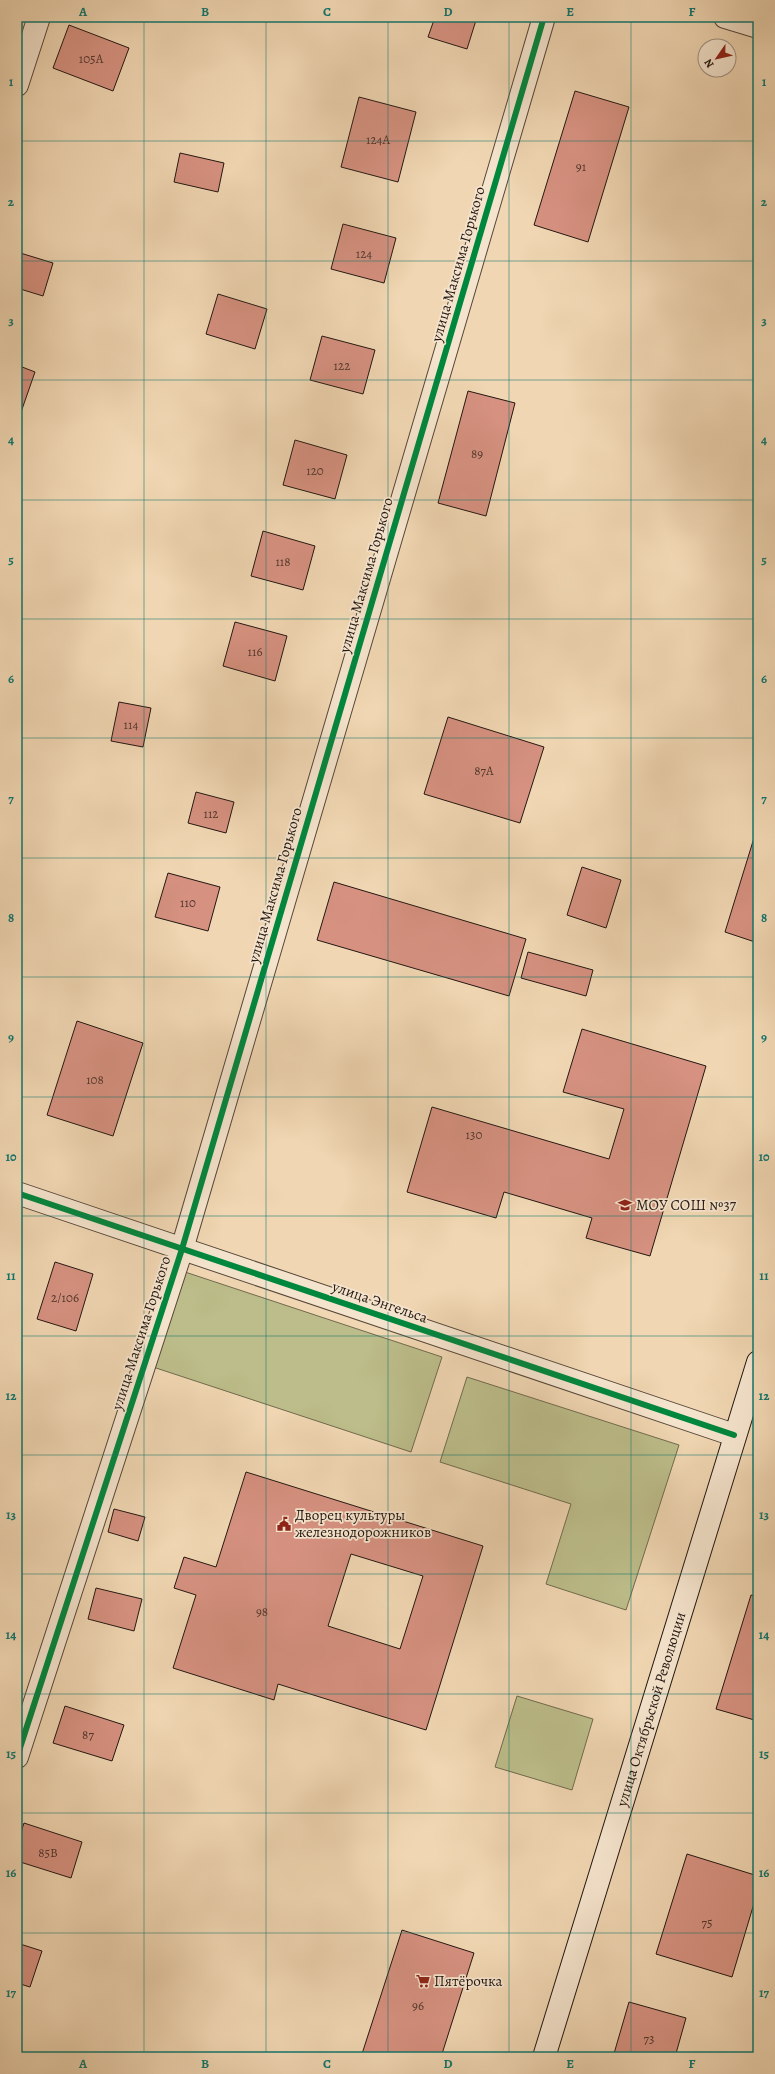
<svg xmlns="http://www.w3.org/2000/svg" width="775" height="2074" viewBox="0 0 775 2074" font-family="Alegreya,serif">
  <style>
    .green { fill: #bcbd8a; stroke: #706a4e }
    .building { fill: #d69180; stroke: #231711; fill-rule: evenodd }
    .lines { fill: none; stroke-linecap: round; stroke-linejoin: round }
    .street-casing { stroke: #564739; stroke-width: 24 }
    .secondary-casing { stroke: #231711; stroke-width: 24 }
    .street { stroke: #f5e4cd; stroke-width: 22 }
    .secondary { stroke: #f5e4cd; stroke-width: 22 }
    .cycleway-casing { stroke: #f5e4cd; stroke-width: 8 }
    .cycleway { stroke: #00873e; stroke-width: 6 }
    .grid { fill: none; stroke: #0f766e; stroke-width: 1; stroke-opacity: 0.55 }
    .labels { text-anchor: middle; stroke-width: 3.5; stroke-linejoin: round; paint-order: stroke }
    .number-label { font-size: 13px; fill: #50362d }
    .street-label { font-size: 15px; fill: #231711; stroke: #f5e4cd }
    .poi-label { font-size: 15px; fill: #231711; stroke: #f5e4cd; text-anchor: start }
    .neatline { fill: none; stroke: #0f766e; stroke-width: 1.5 }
    .grid-label { font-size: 13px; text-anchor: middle; font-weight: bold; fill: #0f766e }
  </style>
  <rect width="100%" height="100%" fill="#f0d6b2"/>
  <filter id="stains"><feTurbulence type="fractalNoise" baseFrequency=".005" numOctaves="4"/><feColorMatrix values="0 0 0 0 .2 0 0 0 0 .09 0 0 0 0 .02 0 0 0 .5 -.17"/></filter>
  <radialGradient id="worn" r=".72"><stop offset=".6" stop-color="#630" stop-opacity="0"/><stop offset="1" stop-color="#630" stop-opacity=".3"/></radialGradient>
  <g class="green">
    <polygon points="185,1272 442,1357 411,1452 153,1367"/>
    <polygon points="467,1377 679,1445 626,1610 546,1584 571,1504 440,1462"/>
    <polygon points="517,1696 593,1719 572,1790 495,1767"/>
  </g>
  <g class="building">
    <polygon points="435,17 477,17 467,49 428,37"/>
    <polygon points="69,25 129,48 113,91 53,68"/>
    <polygon points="575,91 629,107 588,242 534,225"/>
    <polygon points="359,97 416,112 398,182 341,167"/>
    <polygon points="180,153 224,163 218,192 174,182"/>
    <polygon points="343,224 396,238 384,283 331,269"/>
    <polygon points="17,252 53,263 43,296 17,288"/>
    <polygon points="218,294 267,309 255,349 206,334"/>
    <polygon points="322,336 375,350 363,394 310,380"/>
    <polygon points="17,365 35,372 20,415 17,414"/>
    <polygon points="468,391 515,403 486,516 438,503"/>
    <polygon points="295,440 347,455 335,499 283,485"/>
    <polygon points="263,531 315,546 303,590 251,576"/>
    <polygon points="235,622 287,636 275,681 223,666"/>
    <polygon points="119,702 151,708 143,747 111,741"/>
    <polygon points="448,717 544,747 520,823 424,794"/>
    <polygon points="196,792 234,802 226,833 188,823"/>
    <polygon points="758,825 758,943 725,932"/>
    <polygon points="582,867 621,880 606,928 567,915"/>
    <polygon points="168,873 220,887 208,931 155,917"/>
    <polygon points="334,882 526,939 509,996 317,940"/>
    <polygon points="528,952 593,970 586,996 521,978"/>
    <polygon points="77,1021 143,1043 113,1136 47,1115"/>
    <polygon points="582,1029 706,1066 650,1256 586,1238 592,1218 504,1192 496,1218 407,1192 432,1107 609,1159 624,1109 563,1092"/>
    <polygon points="55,1262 93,1274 76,1331 37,1319"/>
    <path d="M246,1472L483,1546L426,1730L278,1684L274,1700L173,1668L196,1595L174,1588L184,1557L216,1567ZM351,1554L423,1576L400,1649L328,1626Z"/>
    <polygon points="114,1509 145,1517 138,1541 108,1532"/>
    <polygon points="96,1588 142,1599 134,1631 88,1619"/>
    <polygon points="751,1595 758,1597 758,1721 716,1709"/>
    <polygon points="65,1706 124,1725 112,1761 53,1743"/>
    <polygon points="24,1823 82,1842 71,1878 17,1861 17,1844"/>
    <polygon points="687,1854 758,1876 758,1890 732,1977 656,1954"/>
    <polygon points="402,1930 474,1953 441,2057 361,2057"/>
    <polygon points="17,1943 42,1951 30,1987 17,1983"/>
    <polygon points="629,2002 686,2018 675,2057 613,2057"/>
  </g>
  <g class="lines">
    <defs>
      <g id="street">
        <polyline points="725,17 758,27"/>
        <polyline points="17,85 39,17"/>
        <polyline points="17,1193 734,1435"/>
        <polyline points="17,1757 182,1249 544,17"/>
      </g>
      <g id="secondary">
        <path id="s1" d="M544,2057L758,1362"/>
      </g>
    </defs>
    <use href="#street" class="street-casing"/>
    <use href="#secondary" class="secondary-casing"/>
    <use href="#street" class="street"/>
    <use href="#secondary" class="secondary"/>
    <defs>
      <g id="cycleway">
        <polyline points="17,1193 734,1435"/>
        <polyline points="17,1757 182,1249 544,17"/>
      </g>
    </defs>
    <use href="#cycleway" class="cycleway-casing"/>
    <use href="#cycleway" class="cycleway"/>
  </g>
  <path class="grid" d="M144,17V2057M266,17V2057M388,17V2057M509,17V2057M631,17V2057M17,141H758M17,261H758M17,380H758M17,500H758M17,619H758M17,738H758M17,858H758M17,977H758M17,1097H758M17,1216H758M17,1336H758M17,1455H758M17,1574H758M17,1694H758M17,1813H758M17,1933H758"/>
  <defs>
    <symbol id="school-bare" viewBox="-9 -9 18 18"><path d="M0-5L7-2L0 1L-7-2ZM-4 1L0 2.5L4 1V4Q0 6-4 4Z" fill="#8f2418" stroke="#f5e4cd" stroke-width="2.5" paint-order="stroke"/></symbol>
    <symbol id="civic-bare" viewBox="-9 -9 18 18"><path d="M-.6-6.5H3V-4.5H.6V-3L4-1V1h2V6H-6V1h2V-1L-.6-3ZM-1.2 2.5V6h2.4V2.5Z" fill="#8f2418" stroke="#f5e4cd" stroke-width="2.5" paint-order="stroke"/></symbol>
    <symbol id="supermarket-bare" viewBox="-9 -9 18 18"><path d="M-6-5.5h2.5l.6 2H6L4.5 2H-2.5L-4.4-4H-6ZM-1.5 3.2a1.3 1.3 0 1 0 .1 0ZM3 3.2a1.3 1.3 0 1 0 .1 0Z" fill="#8f2418" stroke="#f5e4cd" stroke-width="2.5" paint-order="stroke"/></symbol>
  </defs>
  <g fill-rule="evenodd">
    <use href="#school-bare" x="615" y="1195" width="20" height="20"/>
    <use href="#civic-bare" x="274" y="1514" width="20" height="20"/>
    <use href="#supermarket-bare" x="413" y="1971" width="20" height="20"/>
  </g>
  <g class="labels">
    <g class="number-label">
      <text x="91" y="63">105А</text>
      <text x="378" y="144">124А</text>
      <text x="581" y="171">91</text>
      <text x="364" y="258">124</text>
      <text x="342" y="370">122</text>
      <text x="477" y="458">89</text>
      <text x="315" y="475">120</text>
      <text x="283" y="566">118</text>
      <text x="255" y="656">116</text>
      <text x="131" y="729">114</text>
      <text x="484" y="775">87А</text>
      <text x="211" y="818">112</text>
      <text x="188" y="907">110</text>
      <text x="95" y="1084">108</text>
      <text x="474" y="1139">130</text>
      <text x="65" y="1302">2/106</text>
      <text x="262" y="1616">98</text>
      <text x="88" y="1739">87</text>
      <text x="48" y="1857">85В</text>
      <text x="707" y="1927">75</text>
      <text x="418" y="2010">96</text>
      <text x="649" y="2043">73</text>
    </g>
    <g class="street-label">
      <text transform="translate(458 264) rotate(-74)" y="5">улица Максима Горького</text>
      <text transform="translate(366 575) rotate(-74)" y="5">улица Максима Горького</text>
      <text transform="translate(275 885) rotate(-74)" y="5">улица Максима Горького</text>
      <text transform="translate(380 1302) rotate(19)" y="5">улица Энгельса</text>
      <text transform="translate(141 1333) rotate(-72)" y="5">улица Максима Горького</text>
      <text dy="5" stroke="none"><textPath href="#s1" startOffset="364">улица Октябрьской Революции</textPath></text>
    </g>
    <g class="poi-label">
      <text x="636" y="1210">МОУ СОШ №37</text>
      <text x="295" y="1520">Дворец культуры<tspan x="295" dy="17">железнодорожников</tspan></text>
      <text x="434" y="1986">Пятёрочка</text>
    </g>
  </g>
  <rect width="775" height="2074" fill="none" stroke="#f0d6b2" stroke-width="44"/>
  <g transform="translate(717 58) rotate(236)"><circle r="19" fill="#f5e4cd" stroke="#a19282"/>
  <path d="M0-3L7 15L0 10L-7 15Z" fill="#8f2418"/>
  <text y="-6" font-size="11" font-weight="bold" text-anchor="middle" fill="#231711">N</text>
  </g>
  <rect x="22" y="22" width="731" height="2030" class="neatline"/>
  <g class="grid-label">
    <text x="83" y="16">A</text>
    <text x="205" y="16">B</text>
    <text x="327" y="16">C</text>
    <text x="448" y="16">D</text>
    <text x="570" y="16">E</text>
    <text x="692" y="16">F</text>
    <text x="11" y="86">1</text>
    <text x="764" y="86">1</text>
    <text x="11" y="206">2</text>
    <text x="764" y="206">2</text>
    <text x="11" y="325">3</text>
    <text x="764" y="325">3</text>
    <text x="11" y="444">4</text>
    <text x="764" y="444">4</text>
    <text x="11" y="564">5</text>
    <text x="764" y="564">5</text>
    <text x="11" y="683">6</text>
    <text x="764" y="683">6</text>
    <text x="11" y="803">7</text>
    <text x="764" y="803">7</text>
    <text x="11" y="922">8</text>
    <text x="764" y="922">8</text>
    <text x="11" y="1042">9</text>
    <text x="764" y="1042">9</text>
    <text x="11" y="1161">10</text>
    <text x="764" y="1161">10</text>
    <text x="11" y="1280">11</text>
    <text x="764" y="1280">11</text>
    <text x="11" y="1400">12</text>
    <text x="764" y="1400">12</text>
    <text x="11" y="1519">13</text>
    <text x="764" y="1519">13</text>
    <text x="11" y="1639">14</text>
    <text x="764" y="1639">14</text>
    <text x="11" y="1758">15</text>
    <text x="764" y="1758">15</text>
    <text x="11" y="1877">16</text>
    <text x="764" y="1877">16</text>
    <text x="11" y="1997">17</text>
    <text x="764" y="1997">17</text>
    <text x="83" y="2068">A</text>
    <text x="205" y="2068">B</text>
    <text x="327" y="2068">C</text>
    <text x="448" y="2068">D</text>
    <text x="570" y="2068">E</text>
    <text x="692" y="2068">F</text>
  </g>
  <rect width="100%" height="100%" filter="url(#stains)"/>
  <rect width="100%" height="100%" fill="url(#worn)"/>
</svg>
